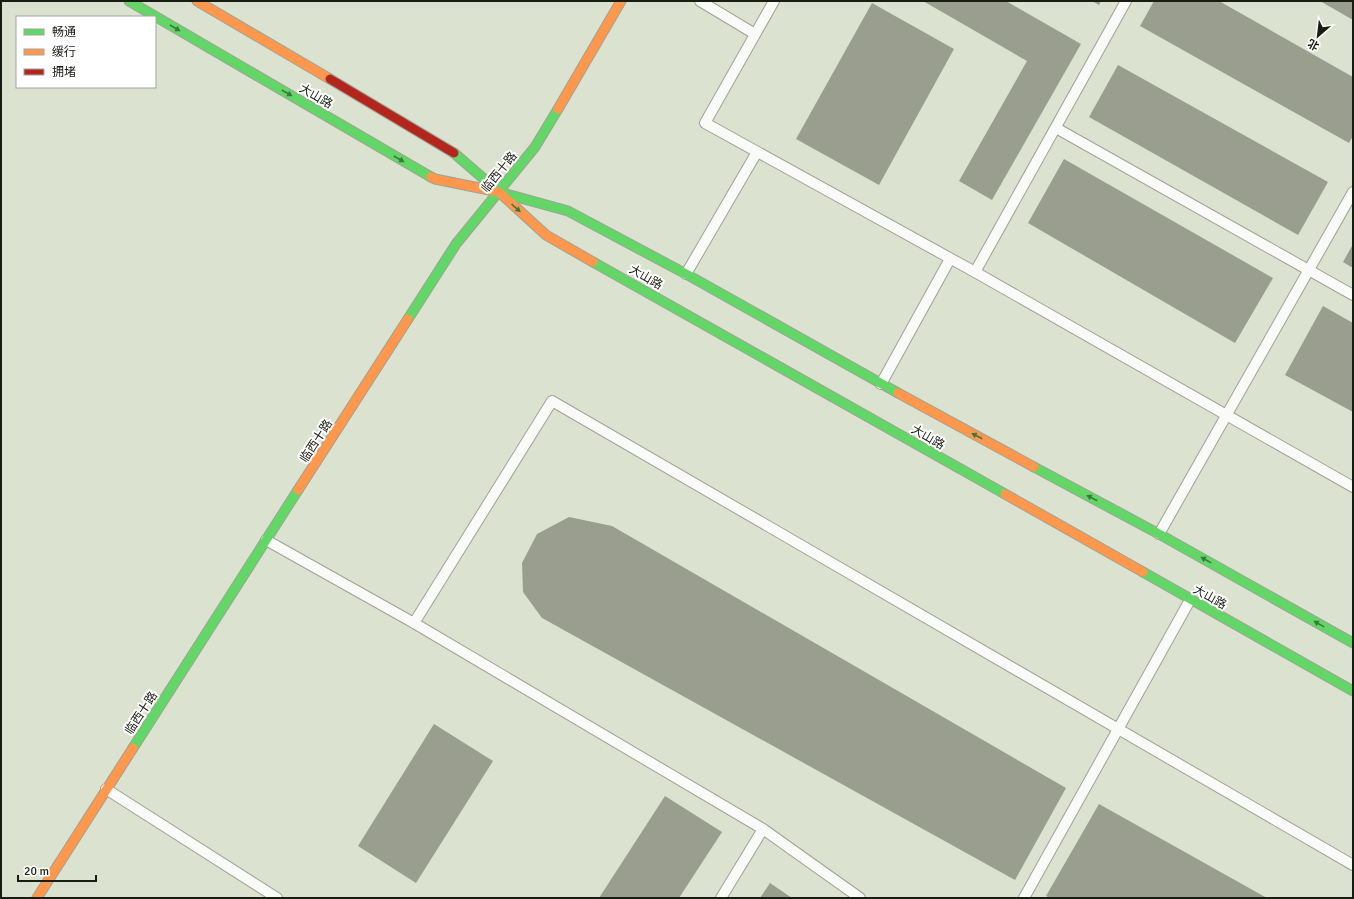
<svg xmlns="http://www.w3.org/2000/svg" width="1354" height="899" viewBox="0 0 1354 899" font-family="Signika,'Noto Sans SC',sans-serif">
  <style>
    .building { fill: #999e8f }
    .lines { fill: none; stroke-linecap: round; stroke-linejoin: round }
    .lane-casing { stroke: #9ea395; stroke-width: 12 }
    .fast-casing { stroke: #9ea395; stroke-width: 11 }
    .slow-casing { stroke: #9ea395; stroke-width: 11 }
    .jam-casing { stroke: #9ea395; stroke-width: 11 }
    .lane { stroke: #fafbf8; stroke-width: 10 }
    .fast { stroke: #63d668; stroke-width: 9 }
    .slow { stroke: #ff974d; stroke-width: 9 }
    .jam { stroke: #b3261e; stroke-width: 9 }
    .oneway { fill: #3e793c }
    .labels { text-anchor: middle; stroke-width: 4; stroke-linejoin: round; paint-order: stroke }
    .street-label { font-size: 12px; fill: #191c11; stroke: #fff }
  </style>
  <rect width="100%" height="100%" fill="#dce2d0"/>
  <g class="building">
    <polygon points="923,1 1006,1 1081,44 992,200 959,181 1027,61"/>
    <polygon points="1092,1 1101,1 1099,5"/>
    <polygon points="1154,1 1219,1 1353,77 1353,136 1349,143 1140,26"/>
    <polygon points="1320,1 1353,1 1353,20"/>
    <polygon points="872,3 954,49 879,185 796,139"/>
    <polygon points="1118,65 1328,182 1298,235 1089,117"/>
    <polygon points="1064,159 1273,278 1235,343 1028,223"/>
    <polygon points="1353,244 1353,268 1343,262"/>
    <polygon points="1323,306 1353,323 1353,412 1285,375"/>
    <polygon points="569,517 612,526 1066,788 1015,880 542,618 523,592 522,563 537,534"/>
    <polygon points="434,724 493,761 416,883 358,846"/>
    <polygon points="665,796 722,832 679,898 599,898"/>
    <polygon points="1099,804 1267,898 1050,898 1046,896"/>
    <polygon points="770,883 792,898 760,898"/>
  </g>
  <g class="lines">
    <defs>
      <g id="lane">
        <polyline points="700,1 755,34"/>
        <polyline points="774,1 705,123 975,272 1353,487"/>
        <polyline points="1056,128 1353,295"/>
        <polyline points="975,272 1126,1"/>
        <polyline points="686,274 757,152"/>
        <polyline points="881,384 950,259"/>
        <polyline points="1159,534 1353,192"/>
        <polyline points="266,540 414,623 763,829 860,898"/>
        <polyline points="414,623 552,401 1353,865"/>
        <polyline points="106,789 277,898"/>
        <polyline points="721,898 763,829"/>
        <polyline points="1024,898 1190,600"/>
      </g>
      <g id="fast">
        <polyline points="129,1 431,177"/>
        <polyline points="454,153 499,192 568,211 686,274 898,393"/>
        <polyline points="593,262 1005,494"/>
        <polyline points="408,319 456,244 535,147 558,109"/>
        <polyline points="1034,467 1159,534 1353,643"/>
        <polyline points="1143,572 1353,691"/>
        <polyline points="133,748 298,490"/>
      </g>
      <g id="slow">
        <polyline points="197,1 330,79"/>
        <polyline points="558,109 621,1"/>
        <polyline points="431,177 435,179 499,192 546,235 593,262"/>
        <polyline points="898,393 1034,467"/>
        <polyline points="298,490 408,319"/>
        <polyline points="1005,494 1143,572"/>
        <polyline points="37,898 133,748"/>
      </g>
      <polyline id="jam" points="330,79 454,153"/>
    </defs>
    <use href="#lane" class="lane-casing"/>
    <use href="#fast" class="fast-casing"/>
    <use href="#slow" class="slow-casing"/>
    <use href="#jam" class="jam-casing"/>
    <use href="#lane" class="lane"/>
    <use href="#fast" class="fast"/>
    <use href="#slow" class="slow"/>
    <use href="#jam" class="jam"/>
  </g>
  <defs><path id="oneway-solid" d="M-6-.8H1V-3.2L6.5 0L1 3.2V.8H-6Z"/></defs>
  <g class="oneway">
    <use href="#oneway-solid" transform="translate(175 28) rotate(30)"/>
    <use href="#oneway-solid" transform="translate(287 93) rotate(30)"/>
    <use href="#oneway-solid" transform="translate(399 159) rotate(30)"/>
    <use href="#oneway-solid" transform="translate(516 208) rotate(42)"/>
    <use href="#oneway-solid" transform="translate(977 436) rotate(-152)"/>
    <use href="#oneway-solid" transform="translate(1092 498) rotate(-152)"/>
    <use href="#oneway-solid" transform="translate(1206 560) rotate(-151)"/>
    <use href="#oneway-solid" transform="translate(1319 624) rotate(-151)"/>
  </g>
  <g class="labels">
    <g class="street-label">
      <text transform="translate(316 96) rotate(30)" y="4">大山路</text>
      <text transform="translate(499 172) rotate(-51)" y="4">临西十路</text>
      <text transform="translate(646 277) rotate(30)" y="4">大山路</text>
      <text transform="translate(928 437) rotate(30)" y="4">大山路</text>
      <text transform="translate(316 441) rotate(-57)" y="4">临西十路</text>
      <text transform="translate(1210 597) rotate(29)" y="4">大山路</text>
      <text transform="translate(141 713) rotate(-57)" y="4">临西十路</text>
    </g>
  </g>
  <rect width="1354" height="899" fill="none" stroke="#191c11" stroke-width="4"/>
  <rect x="16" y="16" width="140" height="72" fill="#ffffff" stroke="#a3a4a0"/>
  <rect x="24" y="29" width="20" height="6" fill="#63d668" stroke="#a3a4a0"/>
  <text x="52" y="36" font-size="12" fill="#191c11">畅通</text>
  <rect x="24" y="49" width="20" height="6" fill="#ff974d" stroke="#a3a4a0"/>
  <text x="52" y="56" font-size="12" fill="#191c11">缓行</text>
  <rect x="24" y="69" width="20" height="6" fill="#b3261e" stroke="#a3a4a0"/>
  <text x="52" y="76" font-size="12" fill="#191c11">拥堵</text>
  <g transform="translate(1318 36) rotate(208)" stroke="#ffffff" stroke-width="3" paint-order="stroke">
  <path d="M0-3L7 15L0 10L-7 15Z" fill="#191c11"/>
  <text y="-6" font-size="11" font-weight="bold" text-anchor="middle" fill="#191c11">北</text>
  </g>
  <path d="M18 875v6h78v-6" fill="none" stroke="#191c11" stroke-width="2"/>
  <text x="24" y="875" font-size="12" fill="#191c11" stroke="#ffffff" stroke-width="3" paint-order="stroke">20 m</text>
</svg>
